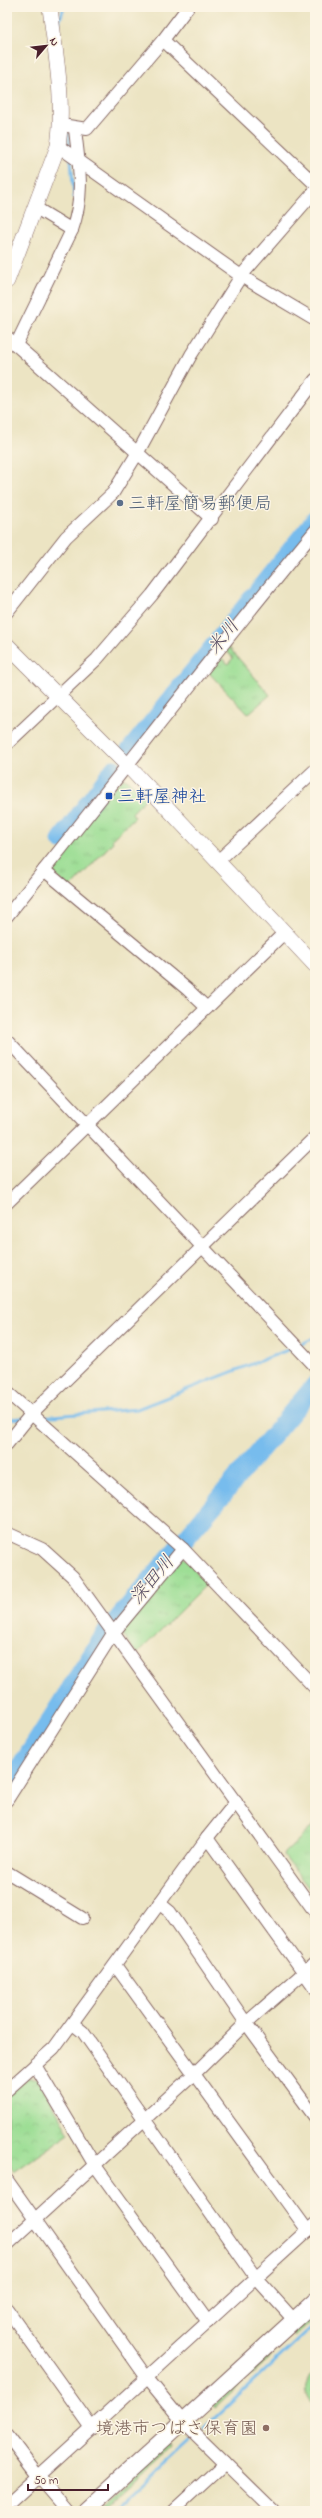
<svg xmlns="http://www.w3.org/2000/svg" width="322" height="2518" viewBox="0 0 322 2518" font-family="'Indie Flower','Klee One',sans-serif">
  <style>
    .grass { fill: url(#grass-tufts); stroke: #747e60 }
    .park { fill: url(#park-crowns); stroke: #747e60 }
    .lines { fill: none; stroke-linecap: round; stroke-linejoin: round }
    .stream { stroke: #77bced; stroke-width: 3 }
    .river { stroke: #77bced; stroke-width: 19 }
    .minor-casing { stroke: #836460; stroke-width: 14 }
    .tertiary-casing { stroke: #836460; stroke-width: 16 }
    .secondary-casing { stroke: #836460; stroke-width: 18 }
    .minor { stroke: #fff; stroke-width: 12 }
    .tertiary { stroke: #fff; stroke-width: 15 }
    .secondary { stroke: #fff; stroke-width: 16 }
    .service-dot { fill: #5c6f8a; stroke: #fcf5e5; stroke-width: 1.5 }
    .transit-dot { fill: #1a4fb4; stroke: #fcf5e5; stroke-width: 1.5 }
    .education-dot { fill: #8d6e63; stroke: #fcf5e5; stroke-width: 1.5 }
    .labels { text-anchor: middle; stroke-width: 3; stroke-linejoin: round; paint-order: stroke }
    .service-label { font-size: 18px; fill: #4e5e75; stroke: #fcf5e5; text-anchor: start }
    .transit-label { font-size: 18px; fill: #164399; stroke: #fcf5e5; text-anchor: start }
    .education-label { font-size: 18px; fill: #785e54; stroke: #fcf5e5; text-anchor: end }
    .water-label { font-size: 19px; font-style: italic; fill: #584e65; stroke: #fcf5e5 }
  </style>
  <defs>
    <pattern id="grass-tufts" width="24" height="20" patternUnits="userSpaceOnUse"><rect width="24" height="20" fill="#9dde95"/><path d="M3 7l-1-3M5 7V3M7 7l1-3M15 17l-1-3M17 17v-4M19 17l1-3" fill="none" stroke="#89be81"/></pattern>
    <pattern id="park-crowns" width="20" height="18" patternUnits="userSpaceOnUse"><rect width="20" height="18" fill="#9dde95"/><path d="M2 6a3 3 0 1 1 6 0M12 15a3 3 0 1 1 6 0" fill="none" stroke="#89be81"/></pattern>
  </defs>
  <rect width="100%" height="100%" fill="#fcf5e5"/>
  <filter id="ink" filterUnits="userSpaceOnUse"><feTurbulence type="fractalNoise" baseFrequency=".025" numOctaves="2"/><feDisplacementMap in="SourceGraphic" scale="8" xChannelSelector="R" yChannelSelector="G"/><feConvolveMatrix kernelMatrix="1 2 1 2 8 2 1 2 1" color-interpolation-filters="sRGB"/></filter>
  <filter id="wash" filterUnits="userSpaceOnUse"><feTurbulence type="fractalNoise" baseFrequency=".012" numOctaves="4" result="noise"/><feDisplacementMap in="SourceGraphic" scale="16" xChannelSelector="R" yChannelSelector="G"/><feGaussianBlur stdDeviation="0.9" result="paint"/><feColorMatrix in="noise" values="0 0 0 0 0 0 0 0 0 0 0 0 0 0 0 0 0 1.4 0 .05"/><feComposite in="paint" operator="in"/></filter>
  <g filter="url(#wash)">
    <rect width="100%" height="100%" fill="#ece4c3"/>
    <g class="grass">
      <polygon points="227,645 270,695 248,714 208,672 219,656 228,664 233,658 225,649"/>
      <path d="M125,778L147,797L132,813L135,817L112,839L113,842L70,888L51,871C69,850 105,789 125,778Z"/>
      <polygon points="183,1557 207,1584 137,1654 119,1630"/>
      <polygon points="315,1824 315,1896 284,1856 285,1853"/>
      <polygon points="315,2312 315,2317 294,2337 293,2333"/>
      <polygon points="268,2356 272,2356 215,2408 213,2406"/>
      <polygon points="169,2445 171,2448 101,2511 96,2511"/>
    </g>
    <g class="park">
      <polygon points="28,2078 37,2078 70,2133 14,2172 7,2161 7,2096"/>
      <path d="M315,2369V2406C302,2392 305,2384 315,2369Z"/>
    </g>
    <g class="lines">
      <g class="stream">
        <polyline points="59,22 64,7"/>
        <polyline points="68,129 70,151"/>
        <polyline points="71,159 74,197"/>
        <polyline points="300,1345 315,1337"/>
        <polyline points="41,1417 137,1409 293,1348"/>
        <polyline points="7,1419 23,1418"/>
        <polyline points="204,2428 315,2324"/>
        <polyline points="114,2511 190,2441"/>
      </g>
      <g class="river">
        <polyline points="128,753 315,520"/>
        <polyline points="61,840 114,769"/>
        <polyline points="7,1788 105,1634 315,1385"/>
      </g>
    </g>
  </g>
  <g filter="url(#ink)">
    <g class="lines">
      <defs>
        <g id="minor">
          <polyline points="188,7 163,40 315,184"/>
          <polyline points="68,126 87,129 163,40"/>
          <polyline points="58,146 241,276 315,320"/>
          <path d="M36,208L72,230C85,193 79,167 75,129"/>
          <polyline points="7,337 212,519"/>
          <polyline points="16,345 72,230"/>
          <polyline points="7,612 66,537 113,493 137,454 191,355 241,276 315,191"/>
          <polyline points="7,744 97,659 152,595 315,380"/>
          <polyline points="218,861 315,770"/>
          <polyline points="44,870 187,989 207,1008"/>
          <path d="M7,916C111,788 210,657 315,531"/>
          <polyline points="7,1040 315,1366"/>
          <polyline points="7,1203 284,933"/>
          <polyline points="7,1392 183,1549 315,1688"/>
          <polyline points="7,1444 32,1413 315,1137"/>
          <polyline points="7,1533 42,1549 73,1577 315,1912"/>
          <polyline points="7,1800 114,1632 183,1549"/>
          <polyline points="207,1838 315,1988"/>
          <polyline points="7,1872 82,1918"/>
          <polyline points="159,1903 170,1912 246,2023 315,2117"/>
          <polyline points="115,1965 308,2231"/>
          <polyline points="73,2024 83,2032 256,2278 294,2320"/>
          <polyline points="35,2065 94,2164 208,2322"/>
          <polyline points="7,2090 54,2048 207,1838 236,1802"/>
          <polyline points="7,2180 147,2378 183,2422 274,2511"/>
          <polyline points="7,2245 194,2074 246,2023 315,1963"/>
          <polyline points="7,2309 92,2428"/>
          <polyline points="7,2435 38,2476 68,2511"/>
          <polyline points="7,2505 315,2224"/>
          <polyline points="173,2511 225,2463"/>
        </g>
        <g id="tertiary">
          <path d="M7,281L58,146C65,100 55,53 50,7"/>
          <polyline points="7,645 128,766 315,965"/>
        </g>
        <polyline id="secondary" points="85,2511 315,2301"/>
      </defs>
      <use href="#minor" class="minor-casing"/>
      <use href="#tertiary" class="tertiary-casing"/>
      <use href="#secondary" class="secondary-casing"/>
      <use href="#minor" class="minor"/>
      <use href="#tertiary" class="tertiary"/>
      <use href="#secondary" class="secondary"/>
    </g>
  </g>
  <circle class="service-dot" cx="120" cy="503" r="4"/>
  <rect class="transit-dot" x="105" y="792" width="8" height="8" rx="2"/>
  <circle class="education-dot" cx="266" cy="2428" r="4"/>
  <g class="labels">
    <g class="service-label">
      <text x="128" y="509">三軒屋簡易郵便局</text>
    </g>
    <g class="transit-label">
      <text x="117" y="802">三軒屋神社</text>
    </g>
    <g class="education-label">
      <text x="258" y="2434">境港市つばさ保育園</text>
    </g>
    <g class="water-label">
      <text transform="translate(222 636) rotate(-51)" y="7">米川</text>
      <text transform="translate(151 1579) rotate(-50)" y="7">深田川</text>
    </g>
  </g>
  <rect width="322" height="2518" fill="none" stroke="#fcf5e5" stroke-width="24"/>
  <g transform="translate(46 46) rotate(62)" stroke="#fcf5e5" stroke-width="3" paint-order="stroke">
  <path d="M0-3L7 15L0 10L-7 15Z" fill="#4a1f2b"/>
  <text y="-6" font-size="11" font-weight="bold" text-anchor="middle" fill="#4a1f2b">N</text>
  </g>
  <path d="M28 2484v6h80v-6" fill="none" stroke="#4a1f2b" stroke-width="2"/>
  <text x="34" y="2484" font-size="12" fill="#4a1f2b" stroke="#fcf5e5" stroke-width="3" paint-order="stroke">50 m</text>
</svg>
